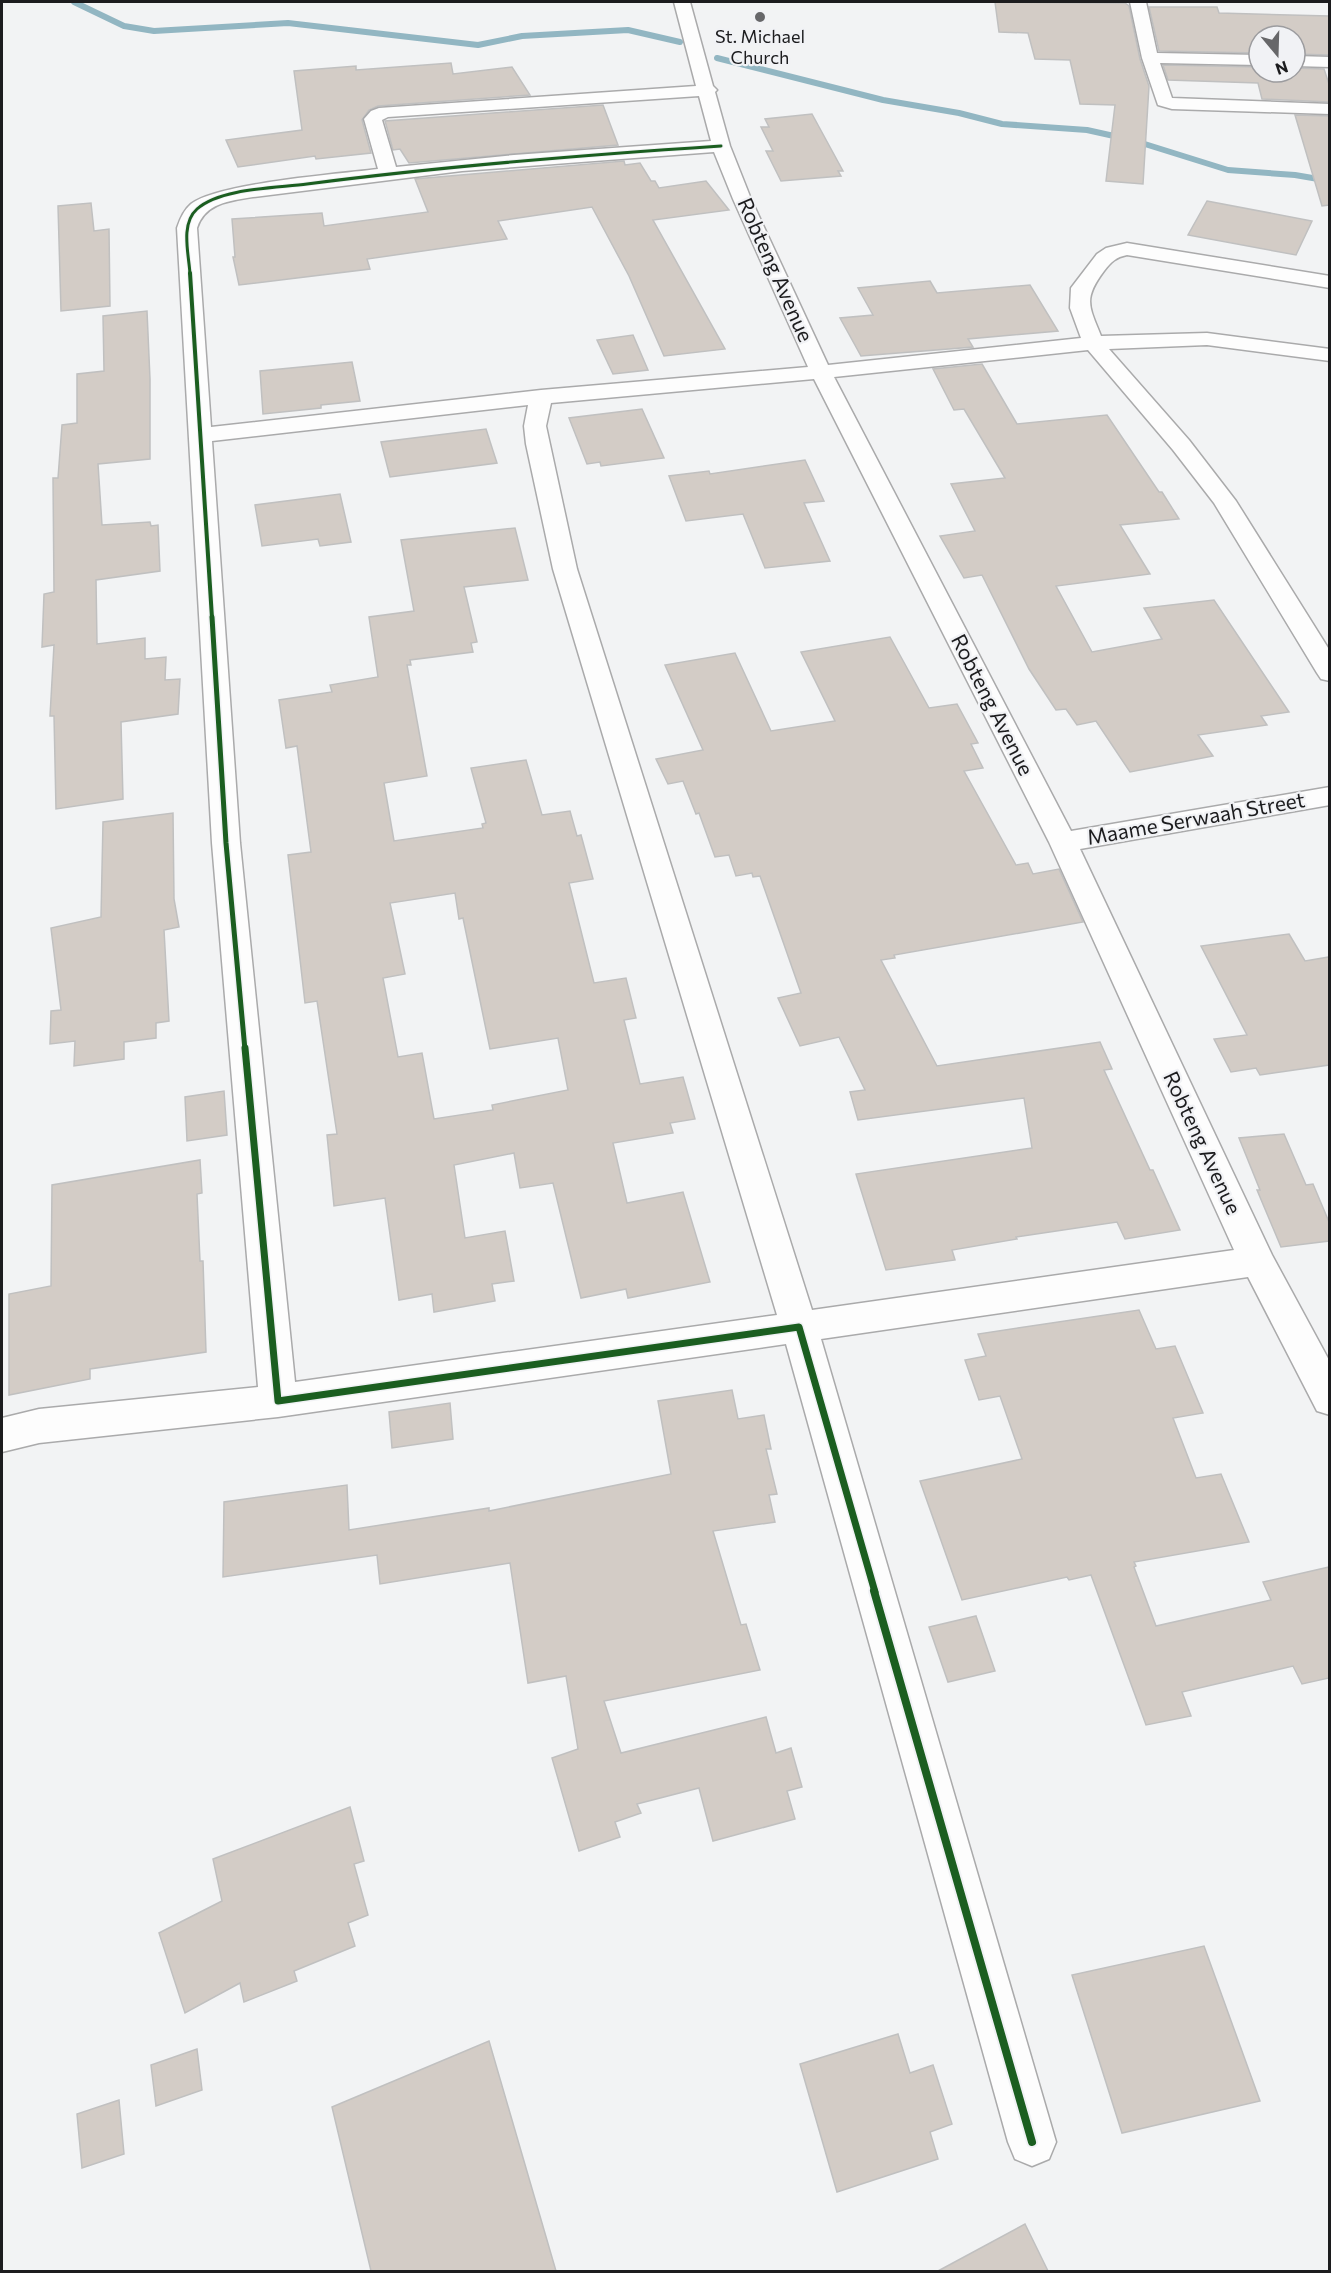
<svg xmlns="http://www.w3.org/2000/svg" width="1331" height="2273" viewBox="0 0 1331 2273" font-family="Commissioner,sans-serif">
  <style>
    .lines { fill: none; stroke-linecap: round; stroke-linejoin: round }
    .stream { stroke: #92b6c2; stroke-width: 6 }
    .building { fill: #d3ccc6; stroke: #c0c0c0; stroke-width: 1.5; fill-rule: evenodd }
    .street-casing { stroke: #aaaaab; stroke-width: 3 }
    .street { fill: #fdfdfd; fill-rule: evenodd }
    .cycleway-far4-casing { stroke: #f1f2f5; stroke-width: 5 }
    .cycleway-far3-casing { stroke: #f1f2f5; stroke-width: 6 }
    .cycleway-far2-casing { stroke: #f1f2f5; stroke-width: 8 }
    .cycleway-far1-casing { stroke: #f1f2f5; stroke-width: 10 }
    .cycleway-casing { stroke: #f1f2f5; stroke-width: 12 }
    .cycleway-far4 { stroke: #1b5e20; stroke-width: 3 }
    .cycleway-far3 { stroke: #1b5e20; stroke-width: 4 }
    .cycleway-far2 { stroke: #1b5e20; stroke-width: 5 }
    .cycleway-far1 { stroke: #1b5e20; stroke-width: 7 }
    .cycleway { stroke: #1b5e20; stroke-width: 8 }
    .poi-dot { fill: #676769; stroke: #f1f2f5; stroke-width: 2 }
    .labels { text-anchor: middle; stroke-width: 4.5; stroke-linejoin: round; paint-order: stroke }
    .far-poi-label { font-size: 18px; fill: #1c1c1e; stroke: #f1f2f5 }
    .street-label { font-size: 21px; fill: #1c1c1e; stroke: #f1f2f5 }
  </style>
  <rect width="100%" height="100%" fill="#f2f3f4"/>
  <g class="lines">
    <g class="stream">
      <polyline points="74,2 124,26 154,31 288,23 478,45 522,36 628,30 680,42"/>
      <polyline points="717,58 883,100 959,113 1002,124 1087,130 1132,140 1228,170 1295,175 1330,181"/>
    </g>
  </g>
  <g class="building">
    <polygon points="995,2 1125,3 1129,6 1140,59 1149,86 1143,184 1106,181 1115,105 1080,104 1070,60 1035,59 1028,33 999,32"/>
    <polygon points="1149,7 1217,7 1219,13 1329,16 1329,55 1295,54 1295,36 1259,36 1259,53 1159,51"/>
    <polygon points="451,63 453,74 512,67 530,95 378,106 369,110 362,120 371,153 316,159 315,156 238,167 226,140 302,130 294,71 356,66 356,70"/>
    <polygon points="1163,65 1259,67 1259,72 1295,72 1295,68 1324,69 1329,84 1329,102 1262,99 1258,83 1168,80"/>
    <polygon points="603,105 618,145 409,163 400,149 393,150 385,121"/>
    <polygon points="812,114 843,171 838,171 841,176 781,181 766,151 773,151 761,127 769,127 765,119"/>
    <polygon points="1295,115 1329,116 1329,205 1322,206"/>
    <polygon points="624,161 625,165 640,163 651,181 655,181 659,188 706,181 729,210 653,220 725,349 664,356 629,276 592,207 498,221 507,239 367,259 370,269 239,285 233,257 235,257 232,219 322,213 324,226 428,212 415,179"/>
    <polygon points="1207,201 1312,221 1296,255 1188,235"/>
    <polygon points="91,203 94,231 109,229 110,306 61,311 58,206"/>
    <polygon points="930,281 937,293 1030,285 1058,331 968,339 973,347 861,356 840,318 873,315 858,288"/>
    <polygon points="147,311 150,379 150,459 98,464 102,525 150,522 151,526 158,525 160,571 96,580 97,644 145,638 145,659 166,657 165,680 180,679 178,714 121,722 123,799 56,809 54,716 50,716 54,645 42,647 44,594 54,592 53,478 58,478 62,425 77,423 77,374 104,371 103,316"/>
    <polygon points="633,335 648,370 613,374 597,340"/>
    <polygon points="352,362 360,401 321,405 321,408 263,414 260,371"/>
    <polygon points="982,364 1017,424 1107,415 1159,492 1162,492 1179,519 1120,525 1150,574 1056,586 1092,652 1162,639 1144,608 1214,600 1289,712 1261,716 1267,725 1198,735 1213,756 1130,772 1096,721 1077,725 1066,709 1056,710 1029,669 982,575 964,578 940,536 975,531 951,484 1005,478 964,409 954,410 933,369"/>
    <polygon points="642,409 664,458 601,466 600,462 587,464 569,418"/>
    <polygon points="486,429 497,463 390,477 381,442"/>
    <polygon points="805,460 824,501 804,503 830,561 765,568 743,514 686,521 669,476 709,471 710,474"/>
    <polygon points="340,494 351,542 320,546 318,539 262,546 255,505"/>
    <path d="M515,528L528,580L464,587L477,642L471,643L473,652L410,660L411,665H407L427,776L384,783L394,841L483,828L482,824L486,823L471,768L526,760L542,815L570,811L577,836L581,835L593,879L569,883L594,983L626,978L636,1018L624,1020L640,1084L683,1077L695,1119L670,1123L673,1133L613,1143L627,1203L683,1192L710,1282L628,1298L626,1289L581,1298L553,1183L520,1188L514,1153L454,1165L465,1238L505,1231L514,1281L492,1284L495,1301L434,1312L432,1294L399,1300L385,1198L334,1206L327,1135L337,1134L317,1001L305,1003L288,855L311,852L297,746L286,748L279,700L332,692L330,685L378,677L369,617L414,611L401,540ZM455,893L459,919L463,918L490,1049L558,1038L568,1090L492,1105L493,1110L434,1119L422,1053L398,1057L383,978L405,974L390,903Z"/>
    <polygon points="890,637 929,708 957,704 978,743 971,744 983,768 964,771 1016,865 1028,863 1033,874 1059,869 1083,922 894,955 895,958 881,960 937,1066 1100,1042 1112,1069 1104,1070 1150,1170 1153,1170 1180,1230 1125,1239 1117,1222 1016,1237 1017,1239 952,1250 955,1260 886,1270 856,1174 1032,1148 1024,1098 858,1120 850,1092 865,1090 839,1037 800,1046 778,998 801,993 760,876 753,877 752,873 736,876 729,855 715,857 699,813 696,814 683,781 668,784 656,759 703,750 665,665 735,653 771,731 835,721 801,652"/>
    <polygon points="173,813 174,899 179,927 164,930 169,1021 156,1023 156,1038 124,1042 124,1059 74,1066 75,1041 50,1044 51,1011 61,1010 51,928 101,917 103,822"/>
    <polygon points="1289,934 1305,961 1329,957 1329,1065 1260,1075 1256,1068 1231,1072 1214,1039 1247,1035 1201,946"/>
    <polygon points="224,1091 227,1135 187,1141 185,1097"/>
    <polygon points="1284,1134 1306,1185 1313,1184 1329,1222 1329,1241 1281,1247 1257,1190 1260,1190 1239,1138"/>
    <polygon points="200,1160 202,1193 197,1194 200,1261 203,1261 206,1352 90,1369 90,1379 9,1395 9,1294 51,1286 52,1185"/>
    <polygon points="1139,1310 1156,1349 1175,1346 1203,1413 1173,1418 1196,1478 1221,1474 1249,1542 1134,1562 1136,1566 1134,1567 1156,1626 1271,1600 1263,1582 1329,1567 1329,1678 1302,1684 1293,1666 1182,1692 1191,1716 1146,1725 1091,1575 1069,1580 1067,1577 962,1600 920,1481 1022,1459 1000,1396 979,1400 965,1360 986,1356 978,1334"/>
    <polygon points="732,1390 738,1419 764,1415 771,1449 766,1449 777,1494 769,1495 775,1522 713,1531 741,1625 746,1624 760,1670 604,1701 621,1753 766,1717 776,1753 791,1748 802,1787 787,1791 795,1819 713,1841 699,1788 637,1804 641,1813 615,1822 620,1837 579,1851 552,1758 578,1749 566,1676 528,1683 510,1563 380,1584 377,1555 223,1577 224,1502 347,1485 349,1530 489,1508 489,1511 671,1474 658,1401"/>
    <polygon points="450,1403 453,1439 392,1448 389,1412"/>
    <polygon points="976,1616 995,1671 948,1682 929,1627"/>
    <polygon points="350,1807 364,1861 354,1864 368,1915 348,1923 355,1946 294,1971 297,1981 244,2002 240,1983 185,2013 159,1933 222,1901 213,1859"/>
    <polygon points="1204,1946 1260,2101 1122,2133 1072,1975"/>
    <polygon points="898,2034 910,2073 933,2065 952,2124 930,2132 938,2159 837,2192 800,2064"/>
    <polygon points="489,2041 556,2271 371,2271 332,2107"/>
    <polygon points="197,2049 202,2090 156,2106 151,2065"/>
    <polygon points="119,2100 124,2154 82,2168 77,2114"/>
    <polygon points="1025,2224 1048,2271 938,2271"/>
  </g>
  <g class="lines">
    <defs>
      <g id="street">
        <path d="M674,2H690L713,86L717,90L715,92L730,146L751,199L828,365L1081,338L1070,308L1071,288L1097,254L1106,248L1127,243L1330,276V288L1127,255C1116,257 1111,262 1104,271C1083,299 1089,306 1101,336L1207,333L1330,349V361L1207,345L1109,349L1189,440L1236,501L1330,651V681L1321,679L1317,673L1214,503L1173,450L1088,350L834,377L1071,831L1330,787V805L1080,849L1272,1255L1330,1362V1415L1317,1411L1248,1277L821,1339L1056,2142L1049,2159L1032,2166L1015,2159L1008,2142L786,1344L278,1417L39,1443L2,1452V1418L39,1409L258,1387L212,843L177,228C180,219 184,210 191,204C218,183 339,174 378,169L364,119L371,111L379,108L696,86ZM699,96L711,141L514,155L396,167L382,120L388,117ZM714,152L733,199L808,367L541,390L211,427L197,228C205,203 229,201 253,197L462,171ZM814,379L1049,842L1234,1250L812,1310L577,569L546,426L551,403ZM528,405L524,426L526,444L553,569L777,1315L295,1382L240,843L212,441Z"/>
        <polygon points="1130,2 1146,2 1157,53 1259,55 1259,65 1160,63 1172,98 1330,104 1330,114 1172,109 1158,105 1142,58"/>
        <polygon points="1295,56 1330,57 1330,67 1295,66"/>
      </g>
    </defs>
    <use href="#street" class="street-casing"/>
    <use href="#street" class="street"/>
    <defs>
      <path id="cycleway-far4" d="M190,274C189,255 180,224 197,209C220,188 277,188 307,184C445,166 583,155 721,146"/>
      <polyline id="cycleway-far3" points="190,273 212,618"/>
      <polyline id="cycleway-far2" points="212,617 226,843 245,1050"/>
      <polyline id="cycleway-far1" points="245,1048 278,1401 799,1327 875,1592"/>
      <polyline id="cycleway" points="874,1591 1032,2142"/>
    </defs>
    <use href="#cycleway-far4" class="cycleway-far4-casing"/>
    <use href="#cycleway-far3" class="cycleway-far3-casing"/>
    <use href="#cycleway-far2" class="cycleway-far2-casing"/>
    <use href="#cycleway-far1" class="cycleway-far1-casing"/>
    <use href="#cycleway" class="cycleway-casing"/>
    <use href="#cycleway-far4" class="cycleway-far4"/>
    <use href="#cycleway-far3" class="cycleway-far3"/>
    <use href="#cycleway-far2" class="cycleway-far2"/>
    <use href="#cycleway-far1" class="cycleway-far1"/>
    <use href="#cycleway" class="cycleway"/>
  </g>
  <circle class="poi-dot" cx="760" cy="17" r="6"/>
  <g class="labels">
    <g class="far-poi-label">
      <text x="760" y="43">St. Michael<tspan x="760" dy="21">Church</tspan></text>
    </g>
    <g class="street-label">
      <text transform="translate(775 270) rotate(66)" y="7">Robteng Avenue</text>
      <text transform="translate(992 705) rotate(63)" y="7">Robteng Avenue</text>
      <text transform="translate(1196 819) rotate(-10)" y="7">Maame Serwaah Street</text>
      <text transform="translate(1202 1143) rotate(65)" y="7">Robteng Avenue</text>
    </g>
  </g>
  <rect width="1331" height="2273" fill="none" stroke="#1c1c1e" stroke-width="6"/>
  <g transform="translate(1277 54) rotate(161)"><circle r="28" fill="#f1f2f5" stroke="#9c9c9f" stroke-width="1.5"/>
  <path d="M0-4.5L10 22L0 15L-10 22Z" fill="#676769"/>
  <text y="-9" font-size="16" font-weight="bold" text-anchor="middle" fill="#1c1c1e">N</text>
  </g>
</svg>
